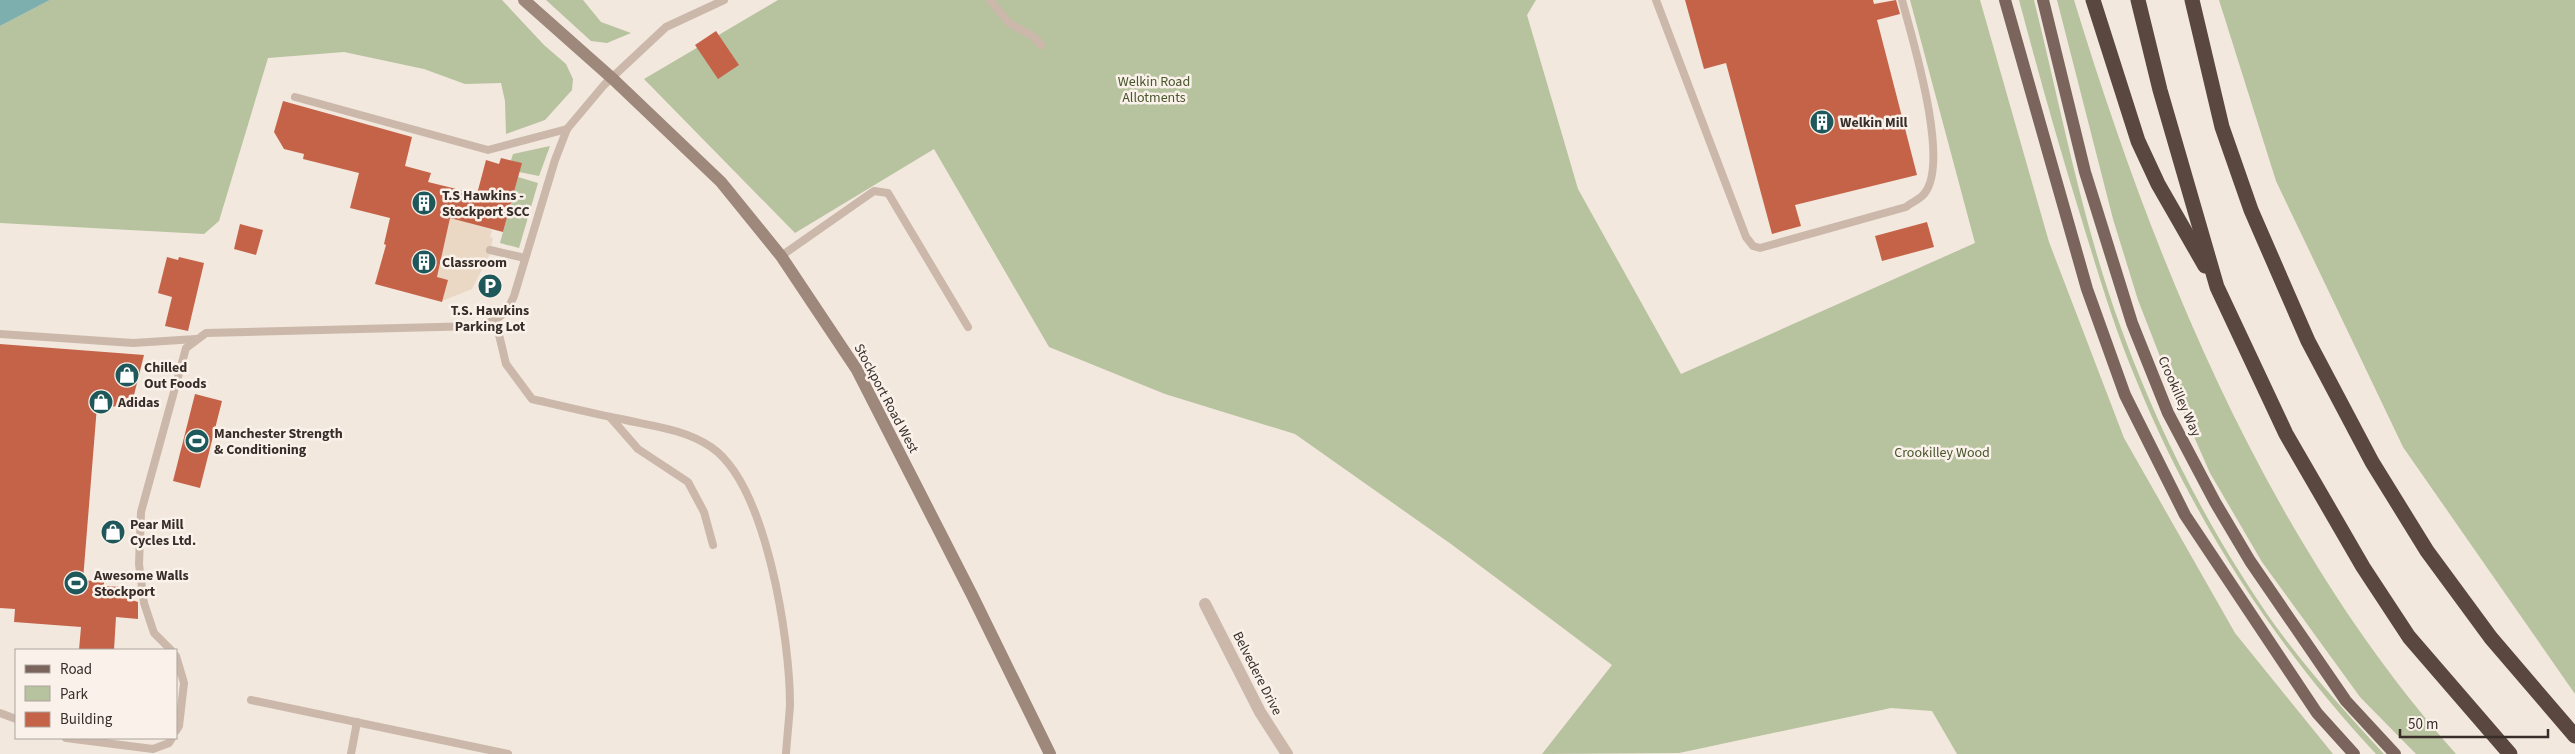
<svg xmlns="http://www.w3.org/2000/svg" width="2575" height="754" viewBox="0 0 2575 754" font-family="'Source Sans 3',sans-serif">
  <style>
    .green { fill: #b7c29e }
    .plaza { fill: #ead8c5; fill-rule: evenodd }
    .water { fill: #7dafaf }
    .building { fill: #c56349 }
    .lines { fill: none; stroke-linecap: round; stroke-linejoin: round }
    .lane { stroke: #cbb8aa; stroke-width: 8 }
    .street { stroke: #cbb8aa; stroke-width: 12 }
    .secondary { stroke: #9e877b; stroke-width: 12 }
    .primary { stroke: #7a645b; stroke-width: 12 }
    .highway { stroke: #594740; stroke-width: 15 }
    .labels { text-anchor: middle; stroke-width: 5; stroke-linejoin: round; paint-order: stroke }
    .park-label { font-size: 14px; fill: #49562d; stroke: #faf2ea }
    .poi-label { font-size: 14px; font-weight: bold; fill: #382d29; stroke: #faf2ea; text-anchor: start }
    .street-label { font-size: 14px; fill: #382d29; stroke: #faf2ea }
  </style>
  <rect width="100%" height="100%" fill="#f2e8de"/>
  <g class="green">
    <polygon points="50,0 502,0 544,45 566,64 573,79 572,90 545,120 506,134 505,101 501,83 465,84 424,69 344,52 268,58 219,221 204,234 0,223 0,26"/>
    <polygon points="546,0 583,0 601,22 631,33 607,43 591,41"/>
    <polygon points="778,0 1536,0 1527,15 1578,189 1681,374 1975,243 1910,0 1980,0 2049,242 2124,438 2235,633 2333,754 1957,754 1932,711 1891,708 1679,753 1542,754 1612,665 1451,544 1295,434 1165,394 1049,347 934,149 795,233 644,79"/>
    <path d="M2019,0H2034C2061,109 2082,222 2121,328C2159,433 2212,537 2277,628C2310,673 2347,714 2384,754H2376C2274,645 2191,516 2135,377C2114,327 2099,276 2083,224C2060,150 2039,75 2019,0Z"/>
    <path d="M2057,0H2074C2156,268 2268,542 2456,754H2416L2360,697L2262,562L2210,473L2170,382L2138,300L2113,219Z"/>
    <polygon points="2219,0 2575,0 2575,694 2403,447 2276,181"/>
    <polygon points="550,146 539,176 519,172 511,160 513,154"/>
    <polygon points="518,177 538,183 519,248 500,243"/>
  </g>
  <path class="plaza" d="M456,195L475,200L469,223L492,230L490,237L493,238L489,256L472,289L442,301L447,280L382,262L385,250L407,255L413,238L443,245L449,212H452ZM411,253L441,261L438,271L408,263Z"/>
  <polygon class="water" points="0,0 50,0 0,26"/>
  <g class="building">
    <polygon points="1685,0 1873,0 1874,4 1896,0 1900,14 1877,20 1917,175 1795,205 1801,226 1772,234 1726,63 1704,69"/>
    <polygon points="716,31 739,65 718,79 695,45"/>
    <polygon points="283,101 412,137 405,166 431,173 428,182 477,194 486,160 499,164 501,158 522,163 503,232 450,218 437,277 448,280 442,302 375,284 386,245 384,244 390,218 350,208 359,173 303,159 304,154 284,149 274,132"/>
    <polygon points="1927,222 1934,247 1882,261 1875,236"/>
    <polygon points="240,224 263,230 256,255 234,249"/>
    <polygon points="167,257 178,260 179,257 204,263 188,331 165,326 172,297 158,293"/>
    <polygon points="0,344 144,355 131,407 97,406 83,580 104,582 104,586 121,587 123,597 138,602 138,619 116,617 114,650 79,650 81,627 14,622 15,609 0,608"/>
    <polygon points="195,394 222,401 200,488 173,481"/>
  </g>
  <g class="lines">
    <g class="lane">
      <polyline points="990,0 1009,23 1034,37 1041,45"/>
      <path d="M1656,0L1746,237L1753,246L1760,248L1906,207C1911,203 1920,199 1924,194C1951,163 1912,38 1902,0"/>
      <polyline points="295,97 488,150 567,129"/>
      <polyline points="490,250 525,258"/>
      <polyline points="781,256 874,191 888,193 968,327"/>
      <path d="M496,322L506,364L532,399C562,406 591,413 621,419C651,426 685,429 711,447C767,485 790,641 790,705C789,721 787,738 786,754"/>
      <polyline points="0,334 133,343 196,339"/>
      <polyline points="610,417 638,449 688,482 704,512 713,545"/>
      <path d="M171,650L154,633L144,603L139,564L141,512L186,348L206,333L477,326C498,321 506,315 514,296L555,160L567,129L604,85L666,27L724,0"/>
      <polyline points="176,656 184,683 179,726 176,731"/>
      <polyline points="251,700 508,754"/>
      <polyline points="0,713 16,719"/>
      <polyline points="66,738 153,749 169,743 172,738"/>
      <polyline points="351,754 357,722"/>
    </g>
    <polyline class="street" points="1205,604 1260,712 1287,754"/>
    <polyline class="secondary" points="524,0 613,79 721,182 781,256 857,370 972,595 1050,754"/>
    <g class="primary">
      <polyline points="2005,0 2087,289 2125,395 2185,515 2317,713 2354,754"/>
      <polyline points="2043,0 2085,172 2132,323 2168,413 2215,502 2250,561 2346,701 2395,754"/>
    </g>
    <g class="highway">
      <polyline points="2093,0 2138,141 2158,184 2205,266"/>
      <polyline points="2138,0 2160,90 2217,287 2286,434 2363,567 2409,637 2510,754"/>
      <polyline points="2192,0 2222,127 2251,210 2308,341 2372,462 2427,551 2491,638 2575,736"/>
    </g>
  </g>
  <defs>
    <symbol id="building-disc" viewBox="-11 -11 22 22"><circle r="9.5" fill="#1f585a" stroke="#faf2ea"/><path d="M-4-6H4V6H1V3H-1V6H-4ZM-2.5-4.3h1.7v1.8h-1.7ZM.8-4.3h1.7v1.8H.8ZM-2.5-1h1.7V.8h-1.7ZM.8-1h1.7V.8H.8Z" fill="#fff"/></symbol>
    <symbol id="parking-disc" viewBox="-11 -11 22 22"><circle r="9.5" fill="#1f585a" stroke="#faf2ea"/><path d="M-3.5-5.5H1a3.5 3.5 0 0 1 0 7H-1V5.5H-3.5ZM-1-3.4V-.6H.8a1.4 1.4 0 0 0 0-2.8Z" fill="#fff"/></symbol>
    <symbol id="shop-disc" viewBox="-11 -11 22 22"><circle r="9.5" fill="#1f585a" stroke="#faf2ea"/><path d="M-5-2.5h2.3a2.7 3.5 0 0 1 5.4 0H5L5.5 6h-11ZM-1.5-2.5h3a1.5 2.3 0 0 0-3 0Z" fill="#fff"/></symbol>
    <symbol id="stadium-disc" viewBox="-11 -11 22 22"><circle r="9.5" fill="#1f585a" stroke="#faf2ea"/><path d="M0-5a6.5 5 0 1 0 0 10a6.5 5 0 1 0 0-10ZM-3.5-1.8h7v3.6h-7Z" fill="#fff"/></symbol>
  </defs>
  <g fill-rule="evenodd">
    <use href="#building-disc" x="1808" y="108" width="28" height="28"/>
    <use href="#building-disc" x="410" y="189" width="28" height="28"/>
    <use href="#building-disc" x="410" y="248" width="28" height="28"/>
    <use href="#parking-disc" x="476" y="272" width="28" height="28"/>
    <use href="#shop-disc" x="113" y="361" width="28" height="28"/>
    <use href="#shop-disc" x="87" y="388" width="28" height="28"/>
    <use href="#stadium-disc" x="183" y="427" width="28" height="28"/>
    <use href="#shop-disc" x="99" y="518" width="28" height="28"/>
    <use href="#stadium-disc" x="62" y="569" width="28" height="28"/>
  </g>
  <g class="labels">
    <g class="park-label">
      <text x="1154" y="86">Welkin Road<tspan x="1154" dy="16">Allotments</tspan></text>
      <text x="1942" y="457">Crookilley Wood</text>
    </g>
    <g class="poi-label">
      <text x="1840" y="127">Welkin Mill</text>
      <text x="442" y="200">T.S Hawkins -<tspan x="442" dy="16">Stockport SCC</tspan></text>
      <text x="442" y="267">Classroom</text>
      <text x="490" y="315" text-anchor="middle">T.S. Hawkins<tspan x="490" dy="16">Parking Lot</tspan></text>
      <text x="144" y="372">Chilled<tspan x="144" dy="16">Out Foods</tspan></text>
      <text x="118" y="407">Adidas</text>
      <text x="214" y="438">Manchester Strength<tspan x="214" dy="16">&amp; Conditioning</tspan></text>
      <text x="130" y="529">Pear Mill<tspan x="130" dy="16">Cycles Ltd.</tspan></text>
      <text x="94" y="580">Awesome Walls<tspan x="94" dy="16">Stockport</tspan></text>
    </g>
    <g class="street-label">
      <text transform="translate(2180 396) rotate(66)" y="5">Crookilley Way</text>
      <text transform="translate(887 398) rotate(62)" y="5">Stockport Road West</text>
      <text transform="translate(1258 673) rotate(63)" y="5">Belvedere Drive</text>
    </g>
  </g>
  <rect x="15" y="649" width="162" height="90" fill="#faf2ea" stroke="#aca39d"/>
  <rect x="25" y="665" width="25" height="8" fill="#7a645b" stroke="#aca39d"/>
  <text x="60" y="674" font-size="15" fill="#382d29">Road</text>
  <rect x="25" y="686" width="25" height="15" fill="#b7c29e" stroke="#aca39d"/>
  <text x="60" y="699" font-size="15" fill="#382d29">Park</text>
  <rect x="25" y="712" width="25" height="15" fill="#c56349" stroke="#aca39d"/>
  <text x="60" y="724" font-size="15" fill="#382d29">Building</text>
  <path d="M2400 729v8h148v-8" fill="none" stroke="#382d29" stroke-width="2.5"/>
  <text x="2408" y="729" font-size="15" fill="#382d29" stroke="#faf2ea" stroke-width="4" paint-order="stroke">50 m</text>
</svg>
